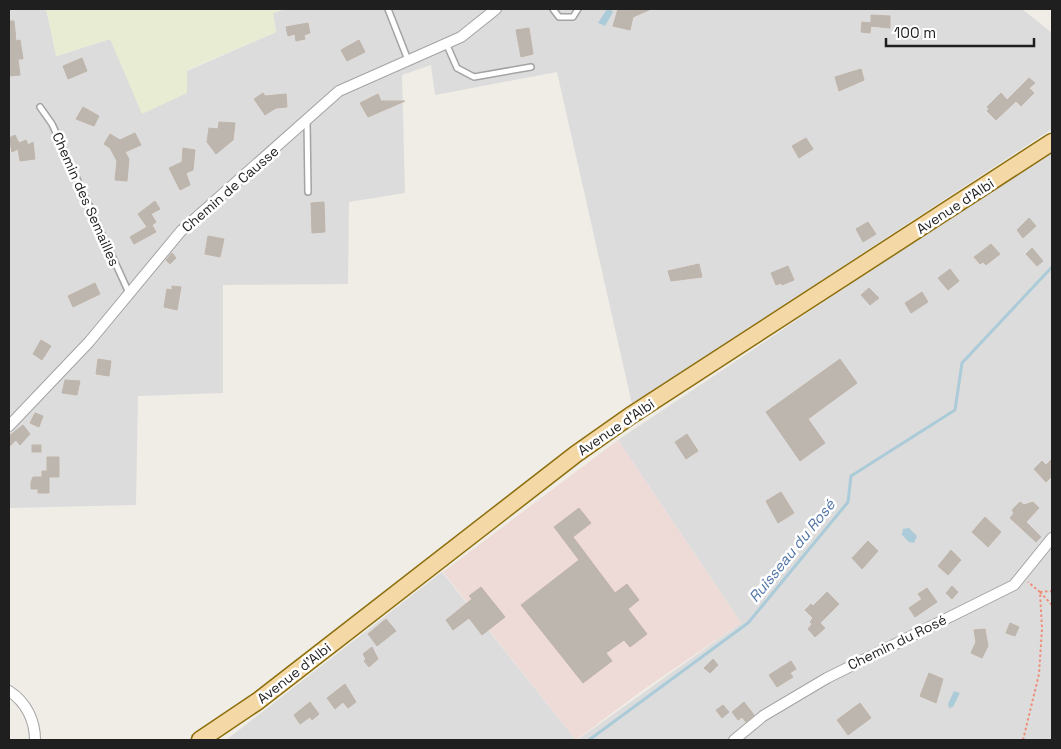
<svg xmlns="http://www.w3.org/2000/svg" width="1061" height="749" viewBox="0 0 1061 749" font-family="'Space Grotesk',sans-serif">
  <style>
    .residential { fill: #dddcdc }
    .commercial { fill: #eedad7 }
    .farmland { fill: #e8ecd3 }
    .water { fill: #abcbd9 }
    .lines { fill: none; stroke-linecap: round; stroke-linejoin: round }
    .stream { stroke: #abcbd9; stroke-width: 3 }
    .building { fill: #bcb6af; stroke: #c0b5aa }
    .service-casing { stroke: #a3a3a3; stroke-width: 8 }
    .minor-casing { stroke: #a3a3a3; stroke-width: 12 }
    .primary-casing { stroke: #8d6e0d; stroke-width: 19 }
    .path { stroke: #ee8e78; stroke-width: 2; stroke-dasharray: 2.5 2.5; stroke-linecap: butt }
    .service { stroke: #fff; stroke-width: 5 }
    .minor { stroke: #fff; stroke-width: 10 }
    .primary { stroke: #f4d9a6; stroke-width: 16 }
    .labels { text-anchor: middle; stroke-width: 5; stroke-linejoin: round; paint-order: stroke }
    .street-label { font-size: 14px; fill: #1f1f1f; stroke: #fff }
    .water-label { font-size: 15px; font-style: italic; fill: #5376a7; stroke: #fff }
  </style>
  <rect width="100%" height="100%" fill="#efede6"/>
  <g class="residential">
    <polygon points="9,9 46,9 57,56 110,39 187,71 276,32 273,13 286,9 1022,9 1052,33 1052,129 632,404 557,72 435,95 431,65 402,75 405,193 349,202 348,284 223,285 223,393 138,396 136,505 9,508"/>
    <polygon points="1052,153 1052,740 577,740 741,623 618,440 921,237"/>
    <polygon points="442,572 576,740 226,740"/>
  </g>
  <polygon class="commercial" points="618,440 741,623 643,690 576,740 443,572"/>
  <polygon class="farmland" points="46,9 286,9 273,13 276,32 187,70 187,93 142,114 110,39 56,56"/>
  <g class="water">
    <polygon points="607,9 610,9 613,12 605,26 598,23"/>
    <polygon points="909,528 917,536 914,543 909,542 902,535 903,529"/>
    <polygon points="954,691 960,693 953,707 949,708 948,704"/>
  </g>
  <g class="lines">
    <polyline class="stream" points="589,740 748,623 848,502 851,476 955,410 962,363 1052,267"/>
  </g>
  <g class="building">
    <polygon points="618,9 651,9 633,17 630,30 613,26"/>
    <polygon points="871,15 890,16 890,28 870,26 871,24 870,33 861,32 862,22 871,23"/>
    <polygon points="9,21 14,21 16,41 20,40 23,59 18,59 20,75 9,76"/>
    <polygon points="308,23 310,33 304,35 305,39 296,41 295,34 288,36 286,27"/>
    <polygon points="529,28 533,54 521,57 516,30"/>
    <polygon points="359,40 365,52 347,61 341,50"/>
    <polygon points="82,58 87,71 68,79 63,66"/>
    <polygon points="861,69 864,80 839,91 835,77"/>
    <polygon points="1029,78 1035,83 1029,88 1034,93 1021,106 1016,101 996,120 987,111 989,109 987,107 1001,93 1007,100"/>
    <polygon points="263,93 265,96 286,94 287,107 276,108 265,115 254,99"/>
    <polygon points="378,94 381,101 405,101 368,117 360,103"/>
    <polygon points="83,107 99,116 94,126 76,119"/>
    <polygon points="219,122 235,123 233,140 216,154 207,142 209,128 218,129"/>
    <polygon points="135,133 141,145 125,152 129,159 127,181 115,180 117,161 110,148 104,144 110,134 120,140"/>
    <polygon points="15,135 19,143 26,140 28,145 33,142 35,159 20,161 18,149 12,152 9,138"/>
    <polygon points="806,138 813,149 799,158 792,146"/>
    <polygon points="183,148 195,150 193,170 186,173 190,185 180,190 169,168 182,162"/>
    <polygon points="155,201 160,209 151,214 156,222 152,225 156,232 134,244 130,237 147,227 138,214"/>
    <polygon points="324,202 325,232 312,233 311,203"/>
    <polygon points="1029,218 1036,226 1023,238 1017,230"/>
    <polygon points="868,222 876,234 863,242 856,229"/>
    <polygon points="208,236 224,239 220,257 205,254"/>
    <polygon points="991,244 1000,254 986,265 983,262 980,264 974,257"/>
    <polygon points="1032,248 1043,261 1037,266 1026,254"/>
    <polygon points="172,253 176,258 170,264 166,260"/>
    <polygon points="699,264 702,277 671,281 668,271"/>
    <polygon points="788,266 794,280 782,285 781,283 776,285 771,273"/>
    <polygon points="950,269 959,281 948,290 938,278"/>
    <polygon points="95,283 100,294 73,307 68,296"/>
    <polygon points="172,286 181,287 177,310 164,307 167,289 172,290"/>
    <polygon points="869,288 879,298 870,305 861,295"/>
    <polygon points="922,292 928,302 911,313 905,303"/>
    <polygon points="41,340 51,346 42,360 33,354"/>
    <polygon points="98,359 111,361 109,376 96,374"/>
    <polygon points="840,359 857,383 808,419 825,443 800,461 766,412"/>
    <polygon points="65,380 80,381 77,395 62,393"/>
    <polygon points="35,413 43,416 39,427 30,423"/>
    <polygon points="23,425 30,434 20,445 16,440 9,447 9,436"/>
    <polygon points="687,434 698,451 686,459 675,442"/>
    <rect x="32" y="445" width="9" height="7"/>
    <polygon points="47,457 59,457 59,477 49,477 49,493 38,493 38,489 31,489 31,482 33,477 42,477 42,471 47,471"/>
    <polygon points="1052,459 1052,476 1046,482 1034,469 1042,461 1046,465"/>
    <polygon points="781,492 794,513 778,523 766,501"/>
    <polygon points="1020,502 1024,505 1033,502 1039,508 1026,522 1041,537 1036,542 1010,518 1014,513 1012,510"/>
    <polygon points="579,508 591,523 573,537 615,593 627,584 639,600 628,609 647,634 630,647 624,640 606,653 612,661 583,683 521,605 579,560 554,527"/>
    <polygon points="985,517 1001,532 988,547 972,532"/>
    <polygon points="868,541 878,551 862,569 852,558"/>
    <polygon points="951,550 961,560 948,575 938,566"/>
    <polygon points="952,586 958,592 952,599 946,593"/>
    <polygon points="481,587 505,617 482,635 469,618 453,630 446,620 472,599 469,596"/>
    <polygon points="927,588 937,602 915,617 909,608 922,599 918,594"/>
    <polygon points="827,592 839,604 820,623 825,628 815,637 808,629 812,624 810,622 813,618 805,610 811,604 813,606"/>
    <polygon points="386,619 396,631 377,646 368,634"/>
    <polygon points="1010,623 1019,627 1015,636 1006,633"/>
    <polygon points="985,629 988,646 982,658 971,653 976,642 974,630"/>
    <polygon points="372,647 378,659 369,667 364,661 366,659 363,654"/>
    <polygon points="713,659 718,665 710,673 704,668"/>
    <polygon points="791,661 796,669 790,673 793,677 777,687 769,675"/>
    <polygon points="929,673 943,679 936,703 920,696"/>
    <polygon points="345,684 356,702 348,708 343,702 335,709 327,698"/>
    <polygon points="310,702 319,714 312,720 310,717 300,724 294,715"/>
    <polygon points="744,702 754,715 746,722 742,717 738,720 732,712"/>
    <polygon points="860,703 871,718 848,735 837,720"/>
    <polygon points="723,705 729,712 722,718 716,710"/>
  </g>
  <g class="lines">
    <defs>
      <g id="service">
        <polyline points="388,9 408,60"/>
        <polyline points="553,9 559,17 573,17 578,9"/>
        <polyline points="446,43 457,68 474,77 531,67"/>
        <polyline points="40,107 52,124 129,293"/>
        <polyline points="307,120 308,192"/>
      </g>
      <g id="minor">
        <polyline points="9,426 89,342 181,231 339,91 461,37 496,9"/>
        <path d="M9,691C26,702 35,720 35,740"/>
        <polyline points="734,740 763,716 827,678 1014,585 1052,538"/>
      </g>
      <polyline id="primary" points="200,740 258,701 576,454 630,416 1052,142"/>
    </defs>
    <use href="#service" class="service-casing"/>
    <use href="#minor" class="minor-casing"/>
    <use href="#primary" class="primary-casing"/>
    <g class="path">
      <polyline points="1040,592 1052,605"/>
      <polyline points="1040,592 1052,591"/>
      <polyline points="1023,740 1039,674 1042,629 1040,592 1028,582"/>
    </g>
    <use href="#service" class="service"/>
    <use href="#minor" class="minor"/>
    <use href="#primary" class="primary"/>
  </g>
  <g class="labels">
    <g class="street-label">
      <text transform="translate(230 189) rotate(-41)" y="5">Chemin de Causse</text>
      <text transform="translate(86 199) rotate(66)" y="5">Chemin des Semailles</text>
      <text transform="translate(955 206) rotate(-33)" y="5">Avenue d'Albi</text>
      <text transform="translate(616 427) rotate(-34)" y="5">Avenue d'Albi</text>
      <text transform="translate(897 642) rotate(-26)" y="5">Chemin du Rosé</text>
      <text transform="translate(294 673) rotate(-38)" y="5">Avenue d'Albi</text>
    </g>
    <g class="water-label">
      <text transform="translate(792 551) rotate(-51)" y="5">Ruisseau du Rosé</text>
    </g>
  </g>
  <rect width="1061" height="749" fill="none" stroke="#1f1f1f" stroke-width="20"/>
  <path d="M886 38v8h148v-8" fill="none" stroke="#1f1f1f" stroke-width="2.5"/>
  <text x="894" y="38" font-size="15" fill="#1f1f1f" stroke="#ffffff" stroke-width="4" paint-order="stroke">100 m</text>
</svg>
